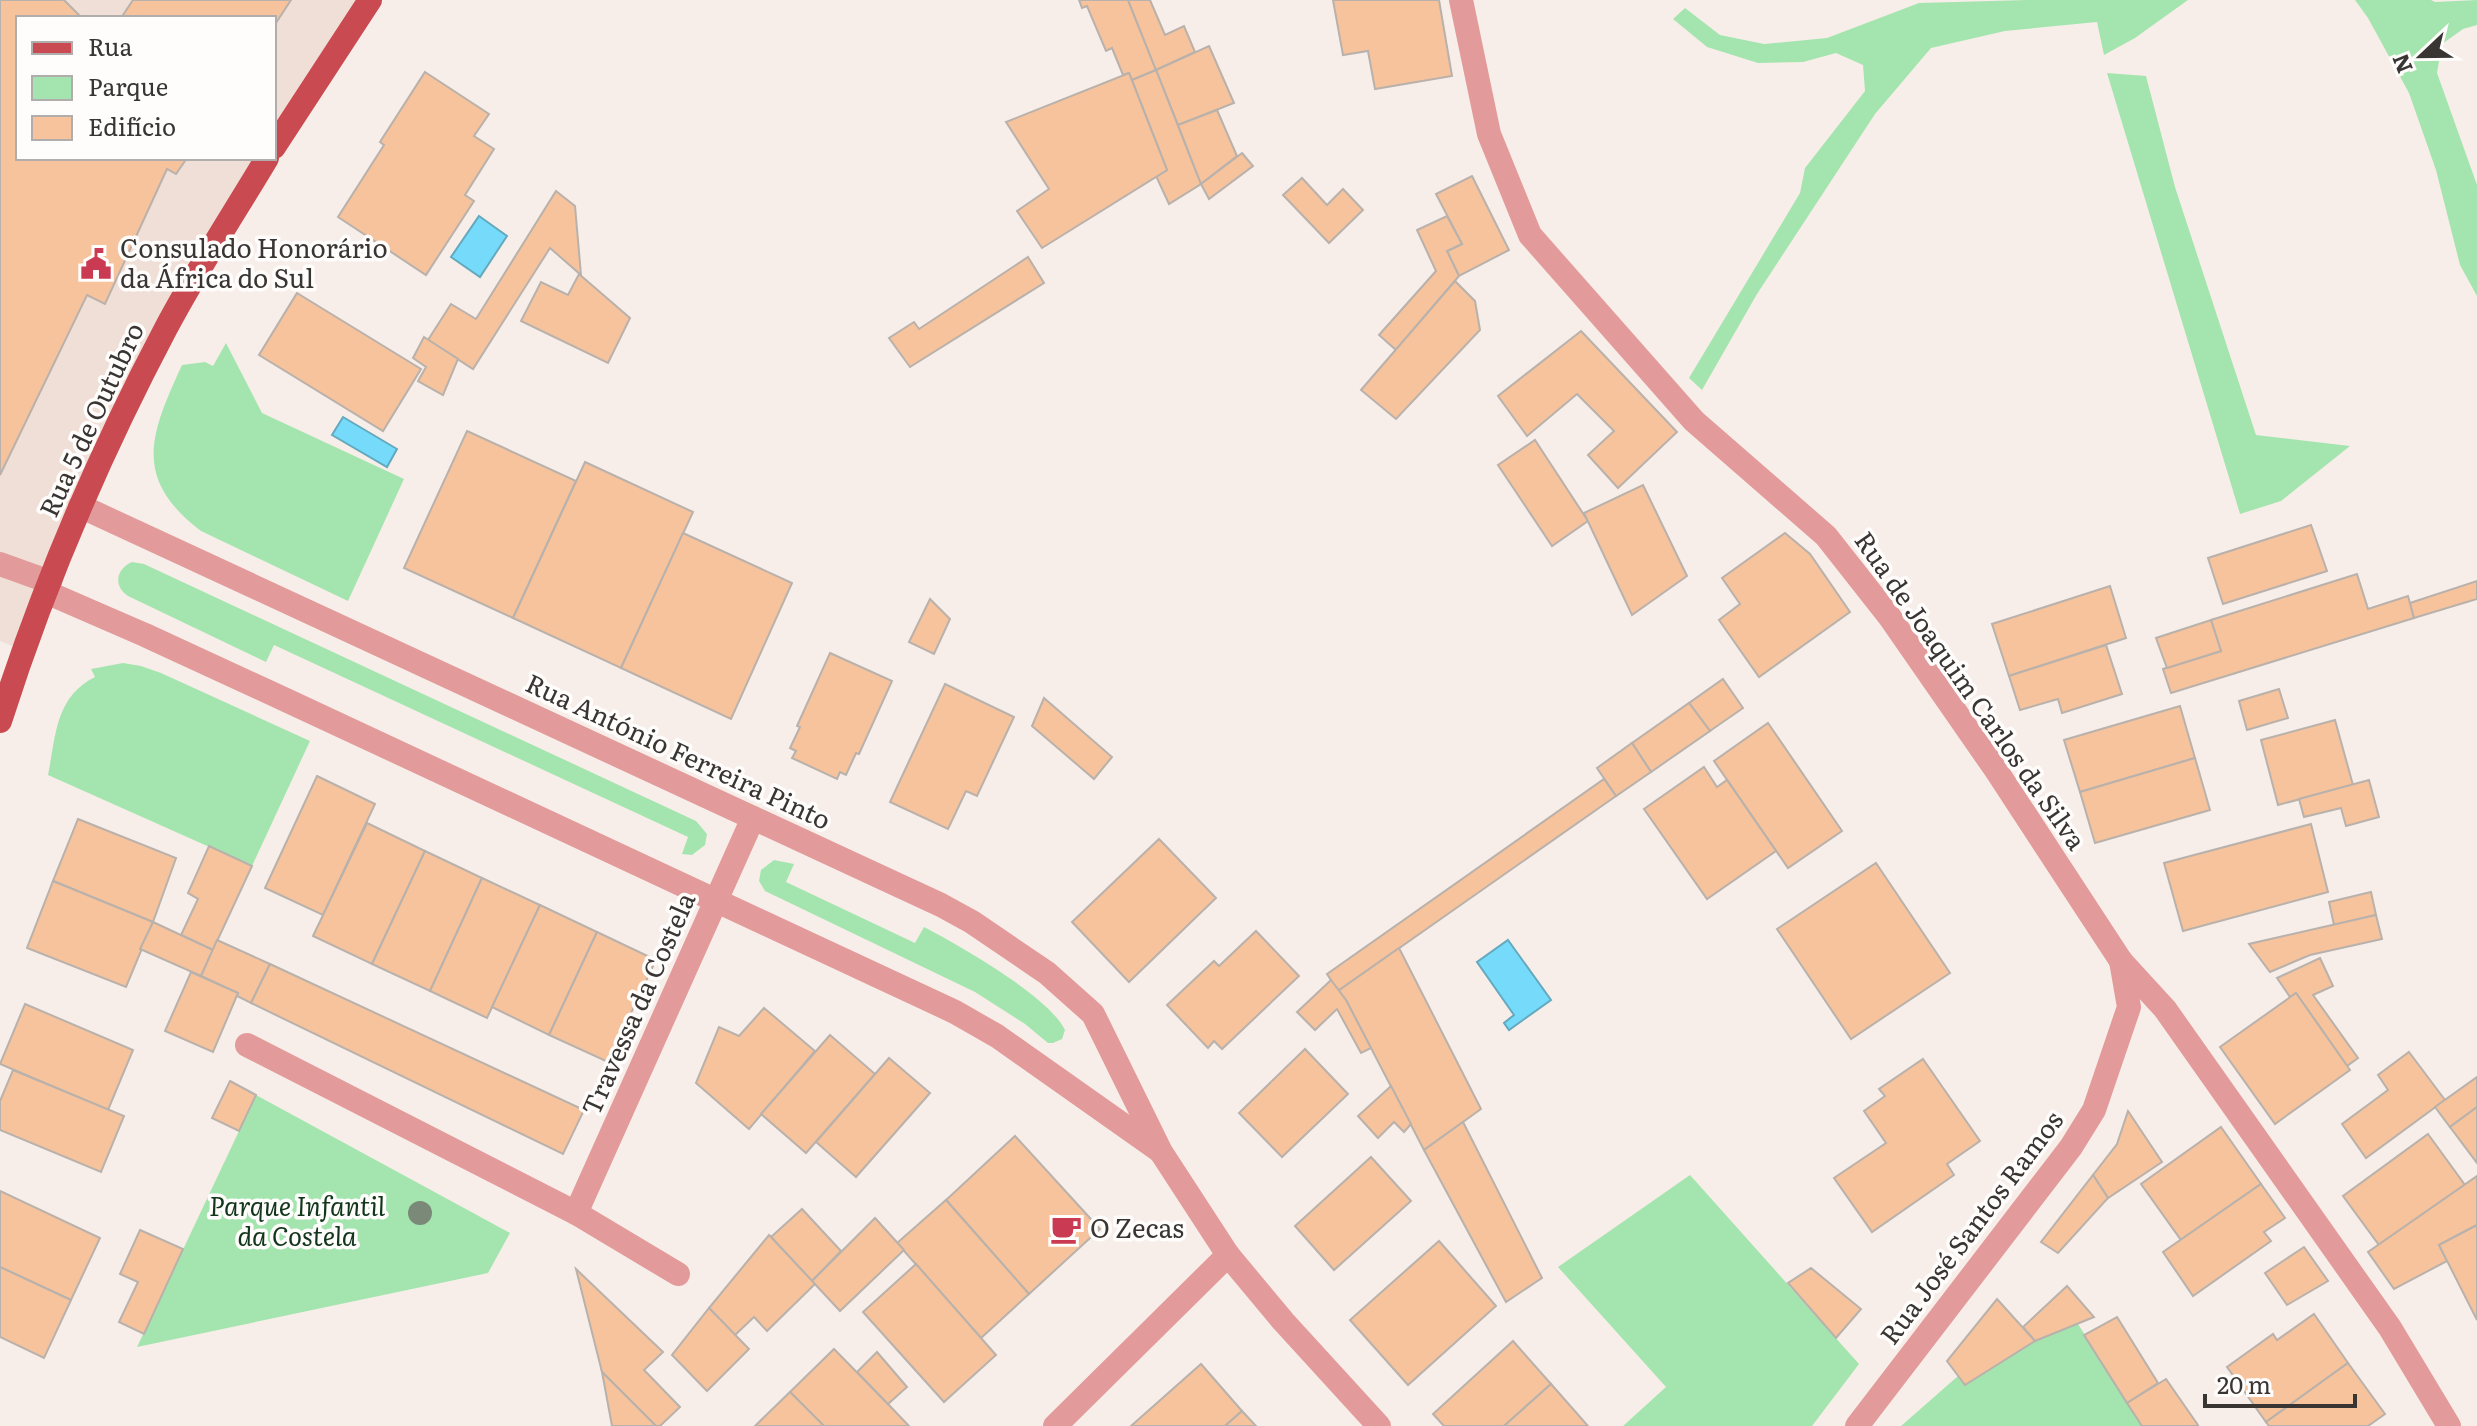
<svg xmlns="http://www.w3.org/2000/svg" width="2477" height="1426" viewBox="0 0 2477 1426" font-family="Literata,serif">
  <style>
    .built { fill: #f0dfd7 }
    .green { fill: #a4e5af }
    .water { fill: #76dbfa; stroke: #64a9be; stroke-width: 2 }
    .building { fill: #f6c39c; stroke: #b9b1ab; stroke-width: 2 }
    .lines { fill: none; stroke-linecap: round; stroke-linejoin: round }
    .minor { stroke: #e29b9a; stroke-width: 24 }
    .major { stroke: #c94a51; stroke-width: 24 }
    .tree { fill: #7a8978 }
    .labels { text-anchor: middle; stroke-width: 7; stroke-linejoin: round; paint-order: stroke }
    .poi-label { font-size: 26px; fill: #393533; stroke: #fffdfc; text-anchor: start }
    .street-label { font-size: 26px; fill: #393533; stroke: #fffdfc }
    .park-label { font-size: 26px; font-style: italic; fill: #12361b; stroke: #fffdfc }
  </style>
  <rect width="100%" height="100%" fill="#f8eee9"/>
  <polygon class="built" points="0,0 361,0 274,135 274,18 18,18 18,158 260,158 17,648 0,641"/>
  <g class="green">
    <polygon points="2027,0 2188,0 2135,38 2104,55 2097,22 2005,31 1931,48 1875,114 1757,294 1702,390 1689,378 1800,193 1805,168 1865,91 1863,65 1836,53 1803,62 1758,63 1707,47 1673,19 1685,8 1720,35 1764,44 1827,38 1919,3"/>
    <polygon points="2355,0 2431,0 2435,2 2477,0 2477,25 2463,29 2442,44 2437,73 2477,185 2477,296 2460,265 2436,170 2409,93 2368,18"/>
    <polygon points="2107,73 2146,76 2175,187 2256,435 2350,446 2281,501 2240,514"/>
    <path d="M226,343L262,413L404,479L348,601L201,531C131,478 151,433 182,365L205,362L213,366Z"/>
    <path d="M132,562L144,564L696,821L707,834L705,845L692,855L682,854L688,837L274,645L266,662L128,596C113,586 116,569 132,562Z"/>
    <path d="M123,663L141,666L161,673L310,741L252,866L48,775C56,736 55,697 95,677L91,669Z"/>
    <path d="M774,860L794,864L786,882L915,943L924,927C957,944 1050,997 1065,1030L1062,1039L1053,1043H1048L1025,1024L975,992L765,891L759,881L761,870Z"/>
    <polygon points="256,1095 510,1233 488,1273 137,1347"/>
    <polygon points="1690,1175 1859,1364 1812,1426 1623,1426 1666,1387 1558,1267"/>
    <polygon points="2078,1324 2142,1426 1901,1426 1958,1376 1965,1385 2035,1341"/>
  </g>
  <g class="water">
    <polygon points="479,216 507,236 480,277 451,257"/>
    <polygon points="343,417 397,449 387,467 332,435"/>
    <polygon points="1508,940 1551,1000 1509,1030 1504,1023 1514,1015 1477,962"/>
  </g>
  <g class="building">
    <polygon points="0,0 64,0 82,18 18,18 18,158 187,158 176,174 167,169 105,304 87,295 0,475"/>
    <polygon points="133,0 291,0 274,26 274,18 121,18"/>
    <polygon points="1079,0 1128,0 1156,70 1132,80 1129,73 1123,75 1112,48 1106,51 1087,6 1082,8"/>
    <polygon points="1128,0 1150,0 1165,35 1184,26 1195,52 1156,70"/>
    <polygon points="1333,0 1439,0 1452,76 1375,89 1368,51 1343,55"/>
    <polygon points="1209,46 1234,103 1178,125 1156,70"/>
    <polygon points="1156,70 1201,184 1169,204 1156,176 1167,170 1132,80"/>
    <polygon points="425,72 489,114 474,136 494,149 465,195 474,201 426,275 338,217 384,145 380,142"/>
    <polygon points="1129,73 1167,170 1042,248 1017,211 1049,189 1006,122"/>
    <polygon points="1217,110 1237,156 1201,184 1178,125"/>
    <polygon points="1242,153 1253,166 1209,199 1201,184"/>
    <polygon points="1472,176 1509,250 1459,276 1447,251 1462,244 1436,194"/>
    <polygon points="1302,178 1327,205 1343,189 1363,210 1329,243 1283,195"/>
    <polygon points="556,191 575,206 581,275 550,248 473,369 428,340 451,304 476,319"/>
    <polygon points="1447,216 1462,244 1447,251 1459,276 1396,350 1379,335 1436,271 1417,230"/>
    <polygon points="1028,257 1044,283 910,367 889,338 914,322 919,329"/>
    <polygon points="579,274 630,318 608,363 521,321 541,282 568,295"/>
    <polygon points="1455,281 1475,301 1480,330 1396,419 1361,390"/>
    <polygon points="297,293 421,369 383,431 259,355"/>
    <polygon points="1581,331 1677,432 1618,488 1588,455 1614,431 1577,394 1527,436 1498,396"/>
    <polygon points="424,337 458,359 443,395 418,381 426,367 413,358"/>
    <polygon points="467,431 576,481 513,618 404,568"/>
    <polygon points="1535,440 1588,521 1552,546 1498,465"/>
    <polygon points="585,462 693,512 621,668 513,618"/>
    <polygon points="1643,485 1687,576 1632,615 1584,513"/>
    <polygon points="2311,525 2327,571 2223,604 2208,558"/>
    <polygon points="683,533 792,583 731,719 621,668"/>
    <polygon points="1785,533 1810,554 1850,612 1759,677 1719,620 1740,604 1722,578"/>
    <polygon points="2357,574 2368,609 2408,596 2414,618 2171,693 2163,669 2221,651 2211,620"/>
    <polygon points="2477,581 2477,599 2414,618 2410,603"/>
    <polygon points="2110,586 2126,638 2009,676 1992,624"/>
    <polygon points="930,599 950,619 934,654 909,642"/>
    <polygon points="2211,620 2221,651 2167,668 2156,638"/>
    <polygon points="2106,645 2122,694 2062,713 2058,699 2020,710 2009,676"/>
    <polygon points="830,653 892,681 859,754 856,753 846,775 840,772 837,779 792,758 796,751 790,748 800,727 797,726"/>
    <polygon points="1723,679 1743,708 1710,731 1689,703"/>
    <polygon points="945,684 1014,717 977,796 966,791 948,829 890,802"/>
    <polygon points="2279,689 2288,718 2247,730 2239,701"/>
    <polygon points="1044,698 1112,757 1094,779 1032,726"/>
    <polygon points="1689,703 1710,731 1651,772 1632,743"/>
    <polygon points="2180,706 2195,758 2080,792 2064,740"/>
    <polygon points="2335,720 2353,785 2278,805 2261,740"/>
    <polygon points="1768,723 1842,831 1788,868 1714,761"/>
    <polygon points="1632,743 1651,772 1616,796 1597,768"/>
    <polygon points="2195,758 2210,810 2095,843 2080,792"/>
    <polygon points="1704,767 1717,787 1727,780 1776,851 1707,899 1644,809"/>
    <polygon points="317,776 375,804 323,915 265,888"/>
    <polygon points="1604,779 1616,796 1338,991 1327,974"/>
    <polygon points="2369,780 2379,817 2346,826 2341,808 2304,817 2299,799"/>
    <polygon points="78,819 176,858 153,922 53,881"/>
    <polygon points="367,823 425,851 372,964 313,936"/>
    <polygon points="2311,824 2328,892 2183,931 2164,863"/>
    <polygon points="1159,839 1216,898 1129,982 1072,922"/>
    <polygon points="209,846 252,866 213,950 181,935 198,899 188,893"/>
    <polygon points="425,851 482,878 430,991 372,964"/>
    <polygon points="1876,863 1950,973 1851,1039 1777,929"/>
    <polygon points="482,878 540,905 487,1018 430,991"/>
    <polygon points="53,881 153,922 126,987 27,948"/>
    <polygon points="2371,892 2376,915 2334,925 2329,902"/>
    <polygon points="540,905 597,932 549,1035 492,1007"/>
    <polygon points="2376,915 2382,939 2310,955 2270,972 2249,944"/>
    <polygon points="153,922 213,950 201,976 140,949"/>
    <polygon points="1256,931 1299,976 1222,1049 1214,1041 1208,1048 1167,1005 1214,961 1219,966"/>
    <polygon points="597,932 656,960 608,1062 549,1035"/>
    <polygon points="217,940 270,964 251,1003 237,996 238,993 201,976"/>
    <polygon points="1399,948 1481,1109 1424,1150 1346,1000 1338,991"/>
    <polygon points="2320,958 2333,986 2313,995 2358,1058 2347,1066 2296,993 2290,997 2277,978"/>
    <polygon points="270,964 584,1110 563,1154 251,1003"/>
    <polygon points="191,972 238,993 213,1052 165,1031"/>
    <polygon points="1331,980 1346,1000 1371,1048 1361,1053 1337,1009 1315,1030 1297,1012"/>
    <polygon points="2296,993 2350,1070 2275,1124 2220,1047"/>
    <polygon points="25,1004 133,1050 108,1110 0,1064"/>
    <polygon points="764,1008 815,1051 749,1129 696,1083 719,1027 739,1036"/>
    <polygon points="830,1035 875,1074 806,1153 761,1114"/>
    <polygon points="1305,1049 1348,1094 1282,1157 1239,1113"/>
    <polygon points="2409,1052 2445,1100 2366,1158 2342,1124 2388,1090 2378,1075"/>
    <polygon points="889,1058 930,1093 856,1177 816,1142"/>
    <polygon points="1923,1059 1980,1141 1947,1164 1954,1175 1872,1232 1834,1178 1886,1143 1864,1111 1885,1096 1879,1089"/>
    <polygon points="13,1070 124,1116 101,1172 0,1130 0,1101"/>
    <polygon points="2477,1077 2477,1107 2450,1127 2435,1107"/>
    <polygon points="230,1081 256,1095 239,1131 212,1118"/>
    <polygon points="1391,1086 1411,1124 1404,1132 1394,1122 1378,1138 1358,1116"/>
    <polygon points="2477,1107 2477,1163 2450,1127"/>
    <polygon points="2128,1111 2162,1162 2108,1198 2093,1175 2117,1144"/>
    <polygon points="1463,1122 1542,1278 1506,1302 1424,1150"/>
    <polygon points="2221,1127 2261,1184 2181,1240 2141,1184"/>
    <polygon points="2428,1134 2465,1185 2379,1245 2343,1196"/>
    <polygon points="1015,1136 1100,1229 1029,1294 946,1200"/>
    <polygon points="1371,1157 1411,1201 1334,1270 1295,1226"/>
    <polygon points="2093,1175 2108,1198 2058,1253 2041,1242"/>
    <polygon points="2477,1176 2477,1225 2439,1245 2447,1261 2394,1289 2368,1252"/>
    <polygon points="2261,1184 2285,1218 2264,1232 2271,1241 2193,1296 2163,1252"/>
    <polygon points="0,1191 100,1238 71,1300 0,1267"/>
    <polygon points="946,1200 1029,1294 981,1338 897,1243"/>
    <polygon points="802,1209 841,1251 812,1281 771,1237"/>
    <polygon points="875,1218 904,1250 840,1311 812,1281"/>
    <polygon points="2477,1225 2477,1320 2439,1245"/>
    <polygon points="140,1230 183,1249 144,1334 119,1322 138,1282 120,1274"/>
    <polygon points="769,1235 815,1284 767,1331 754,1317 735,1335 709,1308"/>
    <polygon points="1439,1241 1496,1306 1408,1385 1350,1320"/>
    <polygon points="2304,1247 2328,1281 2287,1305 2265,1273"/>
    <polygon points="916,1264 996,1355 944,1402 863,1312"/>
    <polygon points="0,1267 71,1300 44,1358 0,1337"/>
    <polygon points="1811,1268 1861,1309 1836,1338 1788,1283"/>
    <polygon points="576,1269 663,1352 644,1370 680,1407 660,1426 656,1426 602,1372"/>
    <polygon points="2067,1286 2094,1317 2035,1341 2023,1327"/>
    <polygon points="1997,1299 2035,1341 1965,1385 1947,1361"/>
    <polygon points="709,1308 749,1349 707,1391 672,1355"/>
    <polygon points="2314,1314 2348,1363 2266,1422 2227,1367 2273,1334 2277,1340"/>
    <polygon points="2117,1317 2158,1383 2127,1403 2084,1335"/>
    <polygon points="1513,1341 1551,1384 1504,1426 1444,1426 1433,1414"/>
    <polygon points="834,1349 888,1404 909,1426 824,1426 790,1392"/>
    <polygon points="877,1352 907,1387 888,1404 857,1372"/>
    <polygon points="2348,1363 2385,1414 2368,1426 2269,1426 2266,1422"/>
    <polygon points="1201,1364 1242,1411 1225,1426 1131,1426"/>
    <polygon points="602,1372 656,1426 612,1426"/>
    <polygon points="2166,1379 2198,1425 2196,1426 2142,1426 2127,1403"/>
    <polygon points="1551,1384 1588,1426 1504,1426"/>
    <polygon points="790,1392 824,1426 755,1426"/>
    <polygon points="1242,1411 1256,1426 1225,1426"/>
  </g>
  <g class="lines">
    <g class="minor">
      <polyline points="1461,0 1489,134 1530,235 1694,421 1826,536 1889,616 1996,770 2121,961 2165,1009 2390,1328 2449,1426"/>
      <polyline points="80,506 941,905 972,922 1047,973 1093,1014 1161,1152 1228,1255 1283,1321 1379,1426"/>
      <polyline points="0,564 50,582"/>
      <polyline points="46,592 145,635 288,701 955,1012 997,1036 1160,1151"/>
      <polyline points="247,1045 576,1213 678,1274"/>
      <polyline points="576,1213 753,818"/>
      <polyline points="1055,1426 1228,1255"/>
      <polyline points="1857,1426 2071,1147 2094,1110 2129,1007 2121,961"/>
    </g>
    <g class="major">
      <polyline points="274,147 370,0"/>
      <path d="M0,721C43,586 99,455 165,330C196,271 233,215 267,158"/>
    </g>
  </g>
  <circle class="tree" cx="420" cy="1213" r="12"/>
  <defs>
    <symbol id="civic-bare" viewBox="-9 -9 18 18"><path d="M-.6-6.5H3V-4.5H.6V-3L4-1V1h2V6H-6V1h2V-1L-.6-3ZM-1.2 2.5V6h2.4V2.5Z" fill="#ca3a53" stroke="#fffdfc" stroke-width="2.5" paint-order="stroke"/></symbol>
    <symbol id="cafe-bare" viewBox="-9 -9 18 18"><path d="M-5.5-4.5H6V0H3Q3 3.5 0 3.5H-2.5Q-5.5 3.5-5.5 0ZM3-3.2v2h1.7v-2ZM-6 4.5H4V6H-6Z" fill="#ca3a53" stroke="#fffdfc" stroke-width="2.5" paint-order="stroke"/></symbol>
  </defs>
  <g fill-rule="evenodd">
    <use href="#civic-bare" x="74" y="242" width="44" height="44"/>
    <use href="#cafe-bare" x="1044" y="1207" width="44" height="44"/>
  </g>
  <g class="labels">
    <g class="poi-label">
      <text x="120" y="258">Consulado Honorário<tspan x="120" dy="30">da África do Sul</tspan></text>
      <text x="1090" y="1238">O Zecas</text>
    </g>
    <g class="street-label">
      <text transform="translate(92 420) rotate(-65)" y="9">Rua 5 de Outubro</text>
      <text transform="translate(1970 691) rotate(55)" y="9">Rua de Joaquim Carlos da Silva</text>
      <text transform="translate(678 752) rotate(25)" y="9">Rua António Ferreira Pinto</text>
      <text transform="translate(639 1004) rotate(-66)" y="9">Travessa da Costela</text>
      <text transform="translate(1972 1228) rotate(-53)" y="9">Rua José Santos Ramos</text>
    </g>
    <g class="park-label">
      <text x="297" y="1216">Parque Infantil<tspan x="297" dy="30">da Costela</tspan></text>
    </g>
  </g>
  <rect x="16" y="16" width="260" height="144" fill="#fffdfc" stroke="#b0adac" stroke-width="2"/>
  <rect x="32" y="42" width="40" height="12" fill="#c94a51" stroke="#b0adac" stroke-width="2"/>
  <text x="88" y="56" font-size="24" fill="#393533">Rua</text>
  <rect x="32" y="76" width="40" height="24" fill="#a4e5af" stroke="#b0adac" stroke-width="2"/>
  <text x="88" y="96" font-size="24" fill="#393533">Parque</text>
  <rect x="32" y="116" width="40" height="24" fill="#f6c39c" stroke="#b0adac" stroke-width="2"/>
  <text x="88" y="136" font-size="24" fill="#393533">Edifício</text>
  <g transform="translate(2421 56) rotate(248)" stroke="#fffdfc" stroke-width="6" paint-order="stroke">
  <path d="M0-6L14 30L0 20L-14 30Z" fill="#393533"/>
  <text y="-12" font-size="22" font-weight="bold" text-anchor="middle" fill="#393533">N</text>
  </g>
  <path d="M2205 1394v12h150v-12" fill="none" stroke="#393533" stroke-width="4"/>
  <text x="2217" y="1394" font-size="24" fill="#393533" stroke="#fffdfc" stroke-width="6" paint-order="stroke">20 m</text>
</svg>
